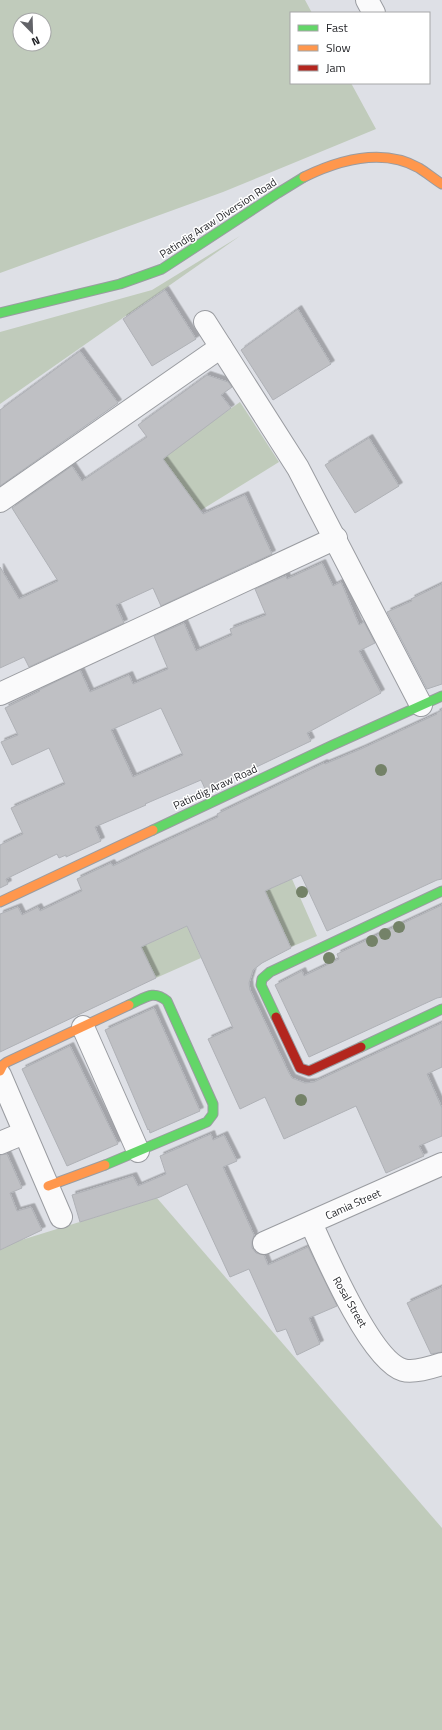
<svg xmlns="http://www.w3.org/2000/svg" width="442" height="1730" viewBox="0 0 442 1730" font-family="'Titillium Web',sans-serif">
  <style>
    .green { fill: #c0cbbb; fill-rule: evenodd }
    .building { fill: #bfc0c4; stroke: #afb1b6; fill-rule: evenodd; filter: url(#shadow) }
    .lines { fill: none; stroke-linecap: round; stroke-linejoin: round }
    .street-casing { stroke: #9a9ca1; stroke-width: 24 }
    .fast-casing { stroke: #9a9ca1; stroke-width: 11 }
    .slow-casing { stroke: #9a9ca1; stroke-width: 11 }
    .jam-casing { stroke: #9a9ca1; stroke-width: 11 }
    .street { stroke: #fafafb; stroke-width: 22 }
    .fast { stroke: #63d668; stroke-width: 9 }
    .slow { stroke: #ff974d; stroke-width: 9 }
    .jam { stroke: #b3261e; stroke-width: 9 }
    .tree { fill: #748268 }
    .labels { text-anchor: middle; stroke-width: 3; stroke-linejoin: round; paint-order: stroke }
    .street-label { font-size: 11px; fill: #1f2024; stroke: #fff }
  </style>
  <defs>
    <filter id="shadow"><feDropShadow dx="3.5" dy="-3.5" stdDeviation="0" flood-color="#0004"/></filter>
  </defs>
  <rect width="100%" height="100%" fill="#dee0e6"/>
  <g class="green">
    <path d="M0,0H305L312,13H291V83H351L376,129L223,192L0,273ZM20,20H44V44H20Z"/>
    <polygon points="240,236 0,404 0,405 0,332 152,290"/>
    <polygon points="240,402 279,462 198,512 162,458"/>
    <polygon points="292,879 317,936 291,947 277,917 244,931 233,905"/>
    <polygon points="187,926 201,958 156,978 141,947"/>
    <polygon points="157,1198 442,1528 442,1730 0,1730 0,1250 15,1242"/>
  </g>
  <g class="building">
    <polygon points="165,290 196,339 152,366 123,319"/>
    <polygon points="298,309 331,364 273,400 241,350"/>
    <polygon points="80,351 118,403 0,486 0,410"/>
    <polygon points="207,375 228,382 232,387 221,395 231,408 163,459 203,514 245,495 272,554 161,606 153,588 116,605 124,623 29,667 24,657 0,668 0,567 19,599 58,581 12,508 72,466 82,481 147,437 138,425"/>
    <polygon points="369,438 399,486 355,513 325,465"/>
    <path d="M322,563L333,586L341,582L359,625L364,622L375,643L359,651L381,693L307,733L311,741L206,791L201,780L145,804L146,805L95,827L101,841L66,857V855L59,858L57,854L6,879L8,884L0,888V845L23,834L11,808L65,784L49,748L12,765L1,742L18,735L5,708L40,691L39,690L80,670L90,692L129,675L133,684L168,669L154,636L184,623L196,651L232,635L230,629L266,615L255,589L283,577L286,576L287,579ZM161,708L183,755L133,777L111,730Z"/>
    <polygon points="442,584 442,684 427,689 387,612 412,601 411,599"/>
    <polygon points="442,710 442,879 437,880 327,931 301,875 265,891 291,948 262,963 253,970 249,983 250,990 289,1073 292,1078 305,1083 314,1082 442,1023 442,1067 427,1074 442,1108 442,1136 419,1146 424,1156 386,1173 356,1106 284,1139 265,1097 240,1109 208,1039 233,1028 187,926 141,947 156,978 0,1052 0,914 18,907 22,915 38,907 40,911 82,891 77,879 111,863 113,866 142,852 218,817 217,814 324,763 325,764 361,749 437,714 436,713"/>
    <polygon points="442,905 442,997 437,998 309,1057 275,985 302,971 304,976 339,959 337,954"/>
    <polygon points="154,1008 200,1111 150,1133 149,1129 148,1130 105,1030"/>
    <polygon points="70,1046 118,1144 67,1166 22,1069"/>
    <polygon points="211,1134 213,1140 224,1135 237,1161 223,1167 254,1235 252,1242 252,1248 256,1253 264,1255 268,1265 308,1247 337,1306 309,1318 320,1344 297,1355 286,1329 277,1332 249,1269 230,1277 187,1184 160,1197 80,1222 72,1195 133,1176 138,1186 166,1174 160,1156"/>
    <polygon points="7,1154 22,1188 10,1193 17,1211 31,1207 42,1230 0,1250 0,1155"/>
    <polygon points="442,1287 442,1352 431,1354 407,1303"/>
  </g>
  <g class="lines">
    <defs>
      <g id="street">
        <polyline points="367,0 374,13"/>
        <polyline points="205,322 298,468 421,705"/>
        <polyline points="0,501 221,347"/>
        <polyline points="0,694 336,538"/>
        <polyline points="83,1027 138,1151"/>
        <polyline points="0,1075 61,1217"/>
        <polyline points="0,1143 24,1133"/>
        <path d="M311,1223C325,1254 371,1361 403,1370C413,1373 433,1367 442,1364"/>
        <polyline points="264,1243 442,1164"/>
      </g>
      <g id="fast">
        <polyline points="0,313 120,284 162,269 278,193 304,177"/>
        <polyline points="153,830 333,745 442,696"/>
        <polyline points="276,1017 261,985 262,979 270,972 442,891"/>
        <polyline points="361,1047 442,1009"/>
        <path d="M105,1165L207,1122L213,1114V1104L167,1001C153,989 145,998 129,1005"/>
      </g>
      <g id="slow">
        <path d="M304,177C339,160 382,147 419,168C427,173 434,179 442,184"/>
        <polyline points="0,902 153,830"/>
        <polyline points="0,1071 3,1065 7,1062 129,1005"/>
        <polyline points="48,1186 105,1165"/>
      </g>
      <polyline id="jam" points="276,1017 300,1068 309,1071 361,1047"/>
    </defs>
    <use href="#street" class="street-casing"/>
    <use href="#fast" class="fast-casing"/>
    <use href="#slow" class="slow-casing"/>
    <use href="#jam" class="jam-casing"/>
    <use href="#street" class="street"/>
    <use href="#fast" class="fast"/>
    <use href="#slow" class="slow"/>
    <use href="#jam" class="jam"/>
  </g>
  <g class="tree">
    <circle cx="381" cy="770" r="6"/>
    <circle cx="302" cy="892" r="6"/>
    <circle cx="399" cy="927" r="6"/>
    <circle cx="385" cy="934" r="6"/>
    <circle cx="372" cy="941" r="6"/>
    <circle cx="329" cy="958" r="6"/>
    <circle cx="301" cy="1100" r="6"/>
  </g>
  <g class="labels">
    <g class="street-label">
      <text transform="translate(218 218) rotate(-33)" y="4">Patindig Araw Diversion Road</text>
      <text transform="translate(215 787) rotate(-25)" y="4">Patindig Araw Road</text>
      <text transform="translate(353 1204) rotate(-24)" y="4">Camia Street</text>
      <text transform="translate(350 1302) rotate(60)" y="4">Rosal Street</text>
    </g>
  </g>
  <rect x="290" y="12" width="140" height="72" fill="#ffffff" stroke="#a5a6a7"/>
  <rect x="298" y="25" width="20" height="6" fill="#63d668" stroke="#a5a6a7"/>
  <text x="326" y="32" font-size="12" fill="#1f2024">Fast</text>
  <rect x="298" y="45" width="20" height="6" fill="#ff974d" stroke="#a5a6a7"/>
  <text x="326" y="52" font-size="12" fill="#1f2024">Slow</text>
  <rect x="298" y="65" width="20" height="6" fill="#b3261e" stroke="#a5a6a7"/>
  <text x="326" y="72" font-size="12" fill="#1f2024">Jam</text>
  <g transform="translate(32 32) rotate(157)"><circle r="19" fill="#ffffff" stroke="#a5a6a7"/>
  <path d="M0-3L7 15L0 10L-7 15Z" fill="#626368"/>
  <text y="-6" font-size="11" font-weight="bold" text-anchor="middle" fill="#1f2024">N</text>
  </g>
</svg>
